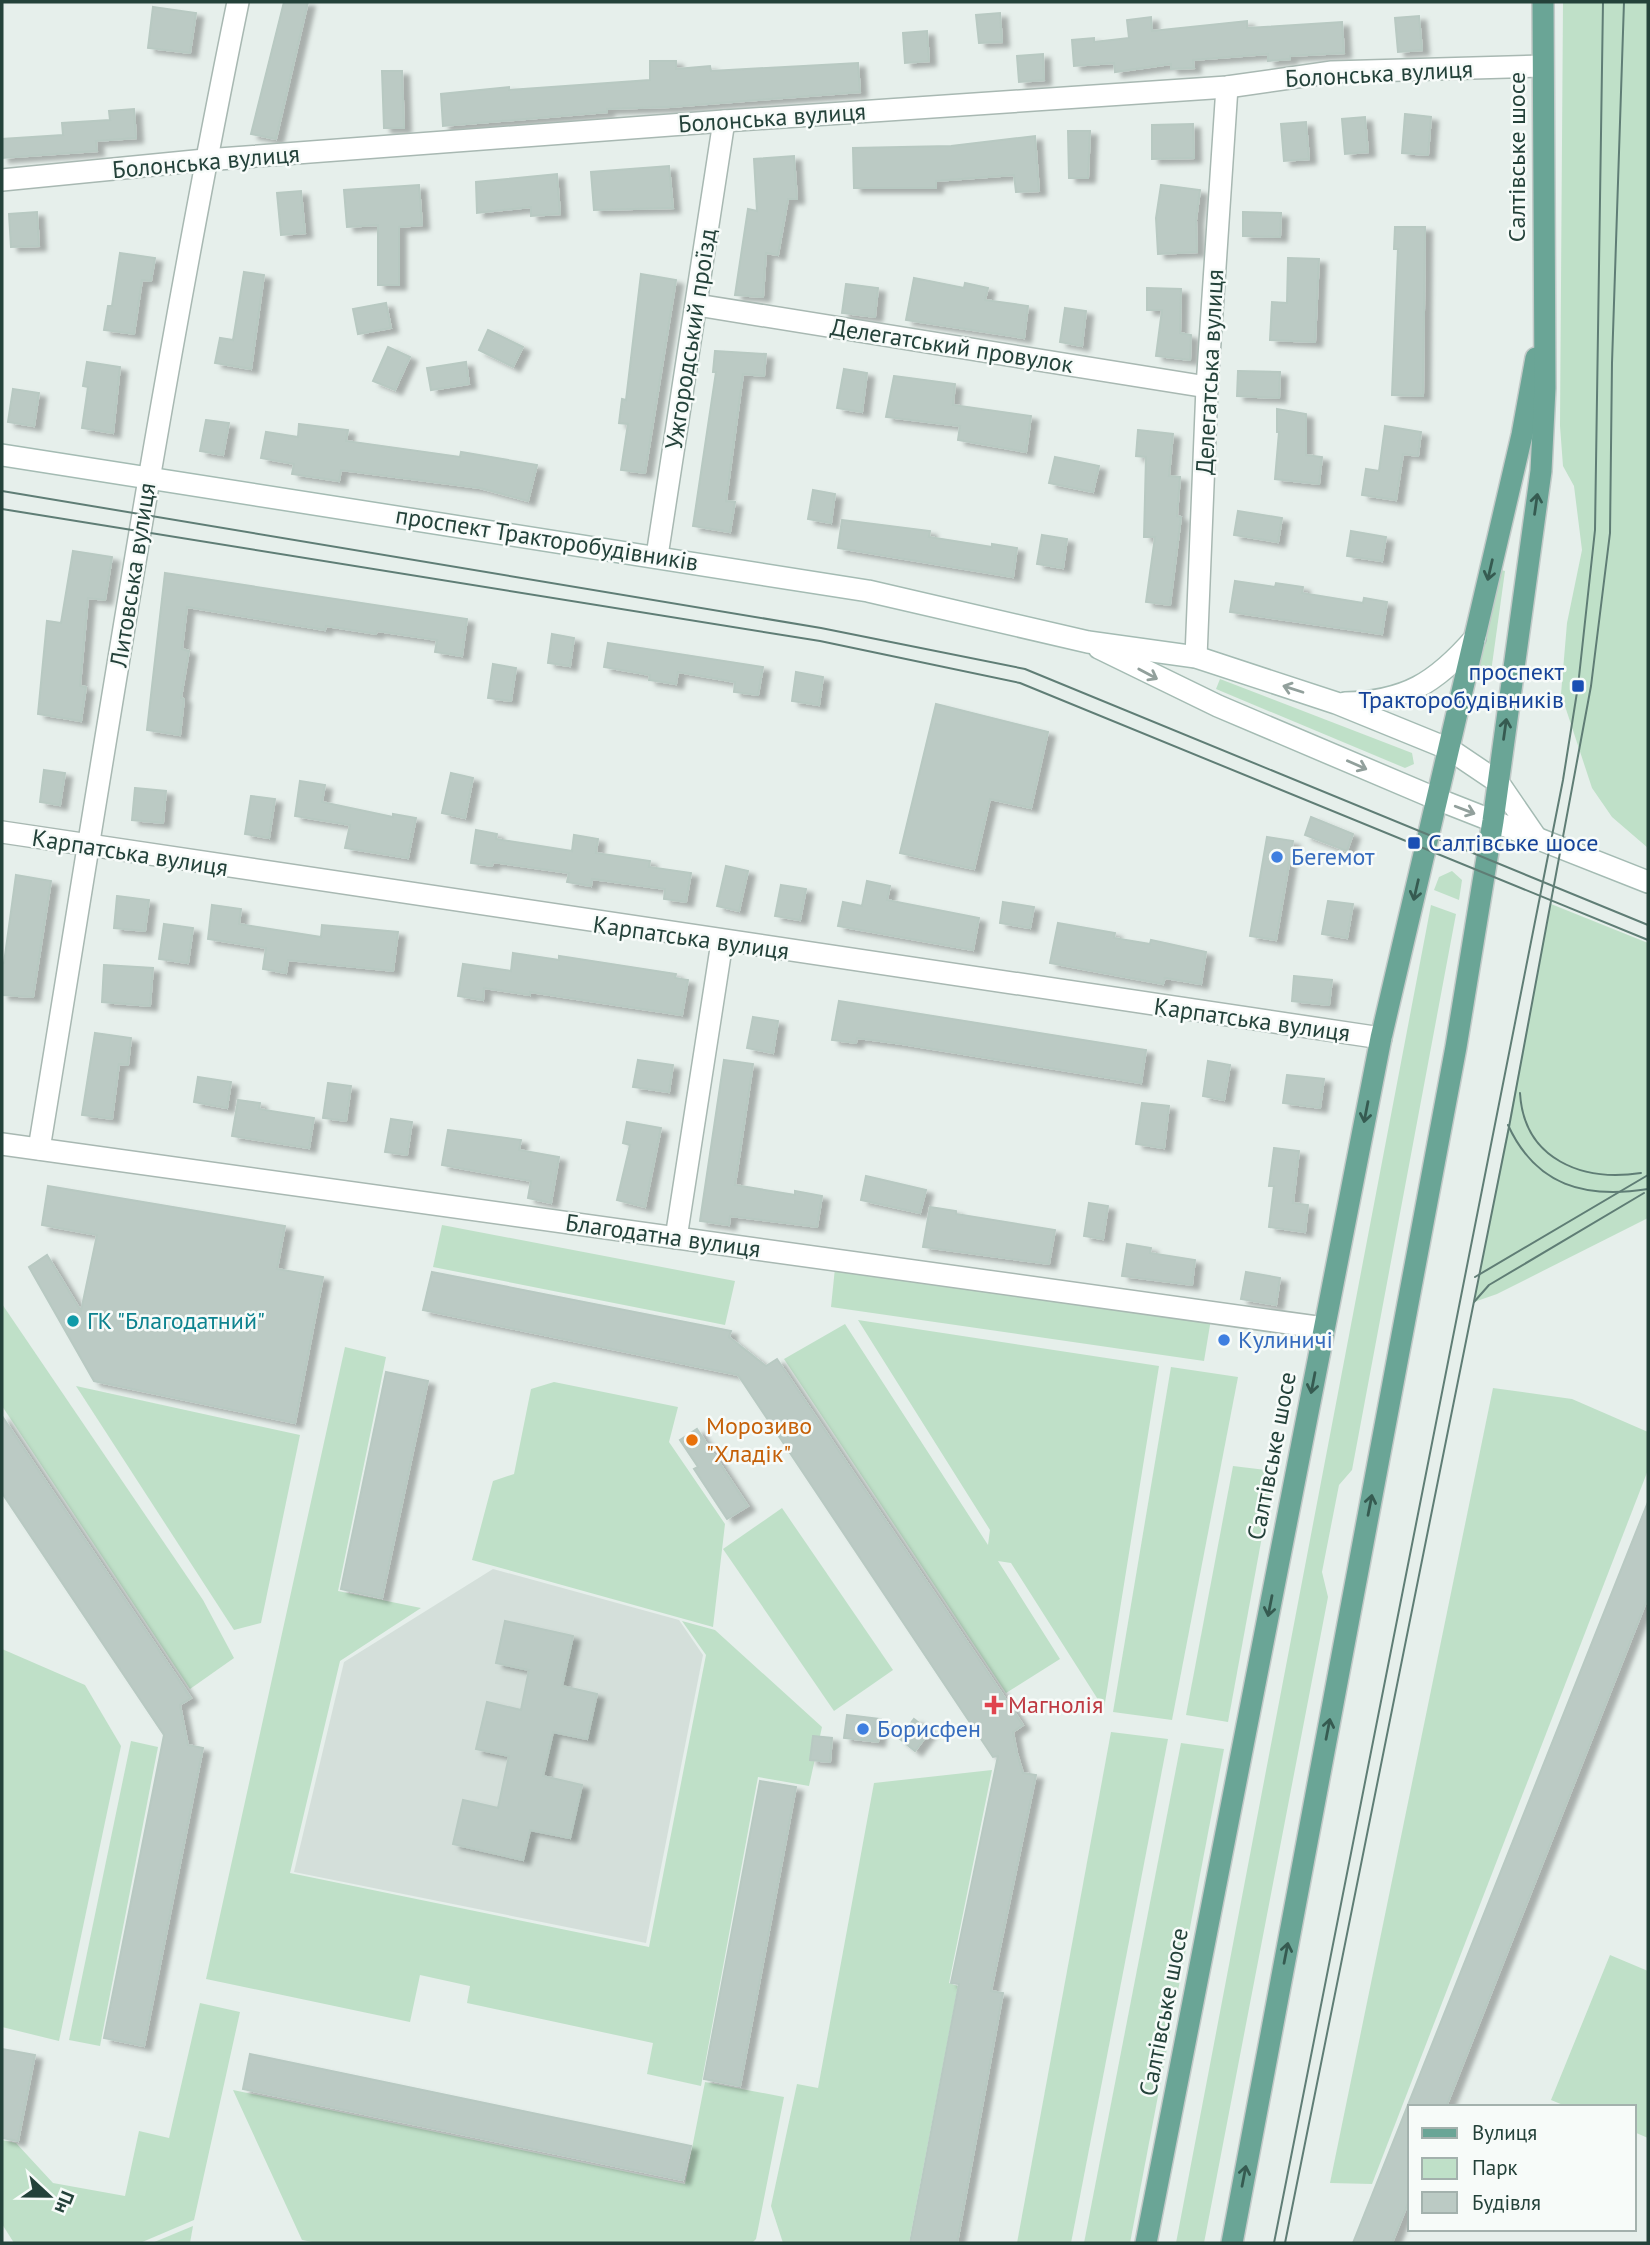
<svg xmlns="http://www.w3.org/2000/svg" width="1650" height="2245" viewBox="0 0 1650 2245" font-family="'PT Sans',sans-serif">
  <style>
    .built { fill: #d4dfda }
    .green { fill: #bfe0c8 }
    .building { fill: #bbcac4; stroke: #b8c9c2; stroke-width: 2; filter: url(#shadow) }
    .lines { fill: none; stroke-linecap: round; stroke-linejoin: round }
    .minor-casing { stroke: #a8b8b2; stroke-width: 24 }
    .secondary-casing { stroke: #a4bbb3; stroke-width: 24 }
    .primary-casing { stroke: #c2cac8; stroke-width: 24 }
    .minor { stroke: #fff; stroke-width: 21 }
    .secondary { stroke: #fff; stroke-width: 21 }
    .primary { stroke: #6aa596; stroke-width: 21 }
    .tram { stroke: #5f7d75; stroke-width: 2 }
    .oneway { stroke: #365b51 }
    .oneway2 { stroke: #92a09c }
    .transit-dot { fill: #1a4fb4; stroke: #f7fbf9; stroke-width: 2.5 }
    .shop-dot { fill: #3f7fe0; stroke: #f7fbf9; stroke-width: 2.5 }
    .culture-dot { fill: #0f9aa8; stroke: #f7fbf9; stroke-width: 2.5 }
    .food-dot { fill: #e8710a; stroke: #f7fbf9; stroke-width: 2.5 }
    .health-dot { fill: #e0444e; stroke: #f7fbf9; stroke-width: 2.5 }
    .labels { text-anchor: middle; stroke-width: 5; stroke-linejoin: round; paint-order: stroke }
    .street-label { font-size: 24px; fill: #24423a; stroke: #f7fbf9 }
    .transit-label { font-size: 24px; fill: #164399; stroke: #f7fbf9; text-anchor: end }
    .shop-label { font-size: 24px; fill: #366cbe; stroke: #f7fbf9; text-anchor: start }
    .culture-label { font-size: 24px; fill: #0d838f; stroke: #f7fbf9; text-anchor: start }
    .food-label { font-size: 24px; fill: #c56008; stroke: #f7fbf9; text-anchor: start }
    .health-label { font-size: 24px; fill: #be3a42; stroke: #f7fbf9; text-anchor: start }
  </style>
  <defs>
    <filter id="shadow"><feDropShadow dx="7" dy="4.5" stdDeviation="2" flood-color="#0004"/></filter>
  </defs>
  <rect width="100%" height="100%" fill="#e6efeb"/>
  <polygon class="built" points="493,1569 679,1620 703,1655 646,1943 294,1872 344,1662"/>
  <g class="green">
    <polygon points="1563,2 1648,2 1648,848 1612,817 1592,788 1561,694 1567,623 1582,550 1574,486 1563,466 1560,426"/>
    <polygon points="1493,568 1505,571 1491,672 1470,668"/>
    <polygon points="1220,679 1412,753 1414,764 1405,768 1216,689"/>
    <polygon points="1452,871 1462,880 1459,900 1434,890 1439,877"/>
    <polygon points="1551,904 1648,943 1648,1218 1497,1294 1474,1302"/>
    <polygon points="1431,905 1456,914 1352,1470 1339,1485 1322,1572 1328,1597 1204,2243 1176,2243"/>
    <polygon points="442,1225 735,1281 725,1325 433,1267"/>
    <polygon points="835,1268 1211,1319 1204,1361 831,1307"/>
    <polygon points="2,1304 203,1600 234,1658 190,1689 2,1406"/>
    <polygon points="858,1320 1159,1366 1104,1709 1011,1563 998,1561 1060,1659 1006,1693 784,1359 845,1324 988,1545 990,1530"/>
    <polygon points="345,1347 386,1357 338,1591 421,1608 340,1661 290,1873 649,1947 706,1655 682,1621 715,1630 822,1727 809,1786 758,1777 701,2086 647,2074 653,2043 467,2003 470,1986 420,1975 410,2022 206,1979"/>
    <polygon points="1171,1367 1238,1377 1172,1720 1113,1712"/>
    <polygon points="554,1382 678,1407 669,1442 725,1524 713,1627 472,1560 493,1481 514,1474 531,1389"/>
    <polygon points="76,1386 300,1435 261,1623 234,1630"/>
    <polygon points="1493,1388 1572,1399 1648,1432 1648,1470 1372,2184 1330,2183"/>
    <polygon points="1233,1466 1274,1471 1228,1722 1186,1715"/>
    <polygon points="782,1508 893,1670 834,1711 723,1549"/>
    <polygon points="2,1649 85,1685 121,1746 59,2041 2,2027"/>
    <polygon points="1111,1732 1168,1739 1071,2243 1017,2243"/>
    <polygon points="131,1741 158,1747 100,2046 69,2040"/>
    <polygon points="1181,1743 1224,1749 1130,2243 1084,2243"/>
    <polygon points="992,1770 949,1983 958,1986 909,2243 783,2243 771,2206 797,2084 818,2088 874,1783"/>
    <polygon points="1610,1955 1648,1971 1648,2138 1634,2132 1634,2107 1568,2107 1551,2100"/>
    <polygon points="200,2003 240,2012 194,2220 140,2243 14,2243 2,2224 2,2140 16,2143 53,2183 125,2196 139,2131 169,2138"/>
    <polygon points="705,2082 784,2097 756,2239 752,2243 317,2243 302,2240 233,2090 685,2184"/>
    <polygon points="193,2226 190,2243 152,2243"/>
  </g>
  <g class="building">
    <polygon points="284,2 308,2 276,139 251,134"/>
    <polygon points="153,7 196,13 190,53 148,48"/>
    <polygon points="1000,13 1002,42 979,43 976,15"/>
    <polygon points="1419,16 1422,50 1398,52 1395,18"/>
    <polygon points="1151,17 1152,31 1247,21 1247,28 1342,22 1344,53 1290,56 1290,59 1268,61 1268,54 1193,60 1194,68 1171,69 1171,64 1115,72 1114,63 1074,66 1072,40 1094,38 1094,42 1129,38 1127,20"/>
    <polygon points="927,31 929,61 905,63 903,33"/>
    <polygon points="1043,54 1044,80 1019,82 1017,56"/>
    <polygon points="650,61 676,61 676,69 710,66 711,71 858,63 860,92 670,107 607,109 607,112 443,126 441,94 509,87 509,90 650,80"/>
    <polygon points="382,71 402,71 404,128 384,128"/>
    <polygon points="134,109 136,138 96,141 97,151 2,158 2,139 63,135 62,123 110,120 109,111"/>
    <polygon points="1405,114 1431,117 1428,155 1402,153"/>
    <polygon points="1365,117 1368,152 1345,154 1342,119"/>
    <polygon points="1306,122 1309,159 1284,161 1281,124"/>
    <polygon points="1193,124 1194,158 1152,159 1152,125"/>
    <polygon points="1068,131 1090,131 1088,178 1069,178"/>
    <polygon points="1035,136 1039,191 1016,192 1014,175 936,181 936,188 854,188 853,148 951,146"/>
    <polygon points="794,156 797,199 788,199 778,255 766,253 763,297 735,295 748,209 757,211 754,159"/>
    <polygon points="669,166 673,208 594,210 591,172"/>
    <polygon points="557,174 560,214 531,216 531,207 477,213 476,182"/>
    <polygon points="419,185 422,225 399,227 399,285 378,285 378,225 347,227 344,190"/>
    <polygon points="1161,185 1200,190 1196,220 1197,252 1158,254 1156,218"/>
    <polygon points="301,191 305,233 281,235 277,193"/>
    <polygon points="37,212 39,246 11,247 9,214"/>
    <polygon points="1243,212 1281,213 1280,237 1243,236"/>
    <polygon points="1395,227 1425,227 1423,396 1392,395 1398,249 1394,249"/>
    <polygon points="120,253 155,258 151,281 142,280 134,334 104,330 108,306 112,306"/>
    <polygon points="1288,258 1319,259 1315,342 1270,340 1272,302 1287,303"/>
    <polygon points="244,272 264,275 251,369 215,363 220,338 233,340"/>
    <polygon points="641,274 676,280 645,473 621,470 628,424 619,423 622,399 626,400"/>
    <polygon points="914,278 964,288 965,283 988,288 985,300 1028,306 1024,338 906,320"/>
    <polygon points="846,284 878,288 875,317 842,313"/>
    <polygon points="1147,288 1181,289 1180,333 1191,335 1190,360 1156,356 1162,310 1147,310"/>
    <polygon points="386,303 391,328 358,334 353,309"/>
    <polygon points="1065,308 1086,311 1082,346 1060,342"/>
    <polygon points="488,330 523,347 513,367 479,350"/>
    <polygon points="388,347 410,357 395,390 373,381"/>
    <polygon points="715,351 766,354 764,376 743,374 726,501 735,502 730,532 693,526 716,372 713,372"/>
    <polygon points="87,362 120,367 113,433 82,428 88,387 83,386"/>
    <polygon points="466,362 469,384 431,390 427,368"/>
    <polygon points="844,369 867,373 862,412 837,408"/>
    <polygon points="1238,371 1280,372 1279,398 1237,396"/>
    <polygon points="894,376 955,384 953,405 1031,416 1026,452 958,440 960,426 886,417"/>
    <polygon points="13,389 39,393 34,426 8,422"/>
    <polygon points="1277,409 1306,414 1306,455 1322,457 1319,484 1275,479 1279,432 1277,432"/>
    <polygon points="206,420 229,423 223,455 200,451"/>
    <polygon points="299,424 348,430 346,441 460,457 461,452 537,465 528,501 480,488 341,470 339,481 292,474 294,464 261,458 266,432 298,437"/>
    <polygon points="1385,426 1421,432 1418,456 1403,454 1396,500 1362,495 1366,469 1379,471"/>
    <polygon points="1138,430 1173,434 1169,476 1180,477 1177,516 1181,517 1170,605 1146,602 1155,537 1144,537 1146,457 1136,456"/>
    <polygon points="1055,457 1099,466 1093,492 1049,483"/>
    <polygon points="813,490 835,494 831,523 808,519"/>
    <polygon points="1238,511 1282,518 1278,542 1234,535"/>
    <polygon points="842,520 930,531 929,537 992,547 992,544 1017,548 1013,577 838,548"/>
    <polygon points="1351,531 1386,537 1382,561 1347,556"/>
    <polygon points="1042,535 1067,539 1063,568 1037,564"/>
    <polygon points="73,551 112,557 105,600 88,598 80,686 86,687 81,721 38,714 47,621 61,623"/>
    <polygon points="165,573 467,619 462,656 435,652 437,640 377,631 376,634 326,626 325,630 187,607 182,649 189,651 181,698 184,699 180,735 147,730"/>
    <polygon points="1235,581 1275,587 1276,583 1303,587 1302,593 1363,603 1364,598 1387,602 1382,634 1230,612"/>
    <polygon points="552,634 574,638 570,666 548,663"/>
    <polygon points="608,643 763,667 758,695 734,692 735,682 678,672 676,684 649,680 650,675 604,667"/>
    <polygon points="493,664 516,668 511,701 488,698"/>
    <polygon points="796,672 823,677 819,705 792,701"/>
    <polygon points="936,704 1048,732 1031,808 990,799 974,869 900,853"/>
    <polygon points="44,770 65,773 60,805 40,802"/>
    <polygon points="451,773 473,778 465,818 442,813"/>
    <polygon points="300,781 325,785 322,802 393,817 393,814 416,818 408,858 345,848 350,825 295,816"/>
    <polygon points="135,788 166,791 163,823 132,820"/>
    <polygon points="251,796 275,799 269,838 245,834"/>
    <polygon points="1311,817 1353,834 1347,851 1305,835"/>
    <polygon points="476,830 497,834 496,839 572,851 574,835 598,839 596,853 650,861 649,867 691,873 686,902 664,899 665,889 592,879 591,886 567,882 569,873 493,862 492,866 471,863"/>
    <polygon points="1267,837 1293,841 1276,940 1250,936"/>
    <polygon points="726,866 748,871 739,911 717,906"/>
    <polygon points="16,875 51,881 33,997 2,995 2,963 4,963"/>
    <polygon points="867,881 890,886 887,900 979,918 973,950 838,926 843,902 862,906"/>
    <polygon points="781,885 806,889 800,920 775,916"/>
    <polygon points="117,896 149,900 145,931 114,928"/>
    <polygon points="1328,901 1353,904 1347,938 1322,934"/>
    <polygon points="1003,902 1034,907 1030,928 1000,923"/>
    <polygon points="212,905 241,909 239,924 321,937 322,925 398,932 393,971 288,960 286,973 263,969 266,948 208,939"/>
    <polygon points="1058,923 1115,933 1114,938 1150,944 1151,940 1206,952 1201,984 1165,978 1163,984 1050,963"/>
    <polygon points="164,924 193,928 188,963 159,959"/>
    <polygon points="513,953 559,960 559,956 676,974 675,978 688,980 682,1015 530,992 530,995 484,988 483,1000 458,996 463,964 511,971"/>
    <polygon points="104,965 153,968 150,1006 102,1002"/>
    <polygon points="1294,976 1332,980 1329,1005 1292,1001"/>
    <polygon points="839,1001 1146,1050 1141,1083 902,1044 857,1038 856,1043 832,1040"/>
    <polygon points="753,1017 778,1021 773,1053 747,1048"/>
    <polygon points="95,1033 131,1038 128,1065 119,1064 112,1119 82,1115"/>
    <polygon points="638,1060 673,1065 669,1092 633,1087"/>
    <polygon points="724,1060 753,1064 735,1185 795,1195 795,1191 822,1196 817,1227 730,1216 729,1225 700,1221"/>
    <polygon points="1208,1061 1230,1065 1224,1100 1203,1096"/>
    <polygon points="1287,1075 1324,1079 1320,1108 1283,1103"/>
    <polygon points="198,1077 231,1082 227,1108 194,1102"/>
    <polygon points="328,1083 351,1086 346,1121 323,1118"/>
    <polygon points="238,1100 260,1103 259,1109 314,1118 309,1148 232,1136"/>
    <polygon points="1142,1103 1169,1106 1164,1148 1136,1144"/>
    <polygon points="391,1119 412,1122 407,1155 385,1152"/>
    <polygon points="627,1122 661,1128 645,1207 617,1200 630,1145 623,1143"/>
    <polygon points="448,1130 521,1140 519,1150 559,1157 551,1203 528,1198 531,1181 442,1165"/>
    <polygon points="1274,1148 1299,1151 1293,1203 1308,1205 1305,1232 1269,1227 1274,1186 1269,1186"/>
    <polygon points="866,1176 926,1190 920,1213 861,1200"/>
    <polygon points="48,1186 285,1226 277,1269 323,1277 295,1423 94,1381 29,1267 47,1255 81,1311 97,1235 42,1225"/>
    <polygon points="1089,1203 1108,1206 1103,1239 1084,1236"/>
    <polygon points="930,1207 956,1211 956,1214 1055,1230 1049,1264 923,1247"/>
    <polygon points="1127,1244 1151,1248 1150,1253 1195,1260 1192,1285 1122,1276"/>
    <polygon points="432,1272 731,1331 729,1337 766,1366 777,1359 1023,1725 1013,1732 1017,1753 1023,1773 1036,1775 991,1991 1003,1993 957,2243 910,2243 959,1984 951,1983 998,1756 993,1757 738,1375 423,1310"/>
    <polygon points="1246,1272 1280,1278 1276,1305 1241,1299"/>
    <polygon points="386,1372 428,1381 382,1598 341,1589"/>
    <polygon points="2,1416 191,1698 180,1705 188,1745 203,1748 144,2046 104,2038 164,1735 2,1493"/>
    <polygon points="697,1429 748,1506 727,1519 694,1469 698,1467 680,1440"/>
    <polygon points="1648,1502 1648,1597 1446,2107 1410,2107 1410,2198 1392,2243 1353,2243"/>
    <polygon points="505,1621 573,1636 562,1686 597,1694 587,1739 553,1732 543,1776 582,1785 570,1838 530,1830 523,1860 453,1844 463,1800 498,1808 509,1756 476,1749 487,1702 521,1710 529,1670 496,1663"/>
    <polygon points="847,1715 881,1719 878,1742 844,1738"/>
    <polygon points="914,1719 930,1731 915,1751 899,1738"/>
    <polygon points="813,1736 832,1738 830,1762 810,1760"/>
    <polygon points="760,1781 796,1787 740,2086 704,2079"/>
    <polygon points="2,2049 35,2055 18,2141 2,2138"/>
    <polygon points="250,2054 691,2146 683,2180 243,2089"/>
  </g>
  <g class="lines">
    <defs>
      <g id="minor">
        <polyline points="2,180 205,160 724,121 1227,87 1332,72 1542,66"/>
        <polyline points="697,305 1207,387"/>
        <polyline points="657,556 724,121"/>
        <polyline points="1196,657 1207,387 1227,87"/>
        <polyline points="2,832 1381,1038"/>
        <polyline points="2,1144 1324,1328"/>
        <path d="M39,1149C102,766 160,382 238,2"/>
        <polyline points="676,1238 722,942"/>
      </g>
      <g id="secondary">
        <polyline points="2,455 868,591 1088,642 1196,657 1336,703 1449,749 1498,782 1537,839"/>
        <polyline points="1099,648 1218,706 1437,799 1648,882"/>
        <path d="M1345,703C1405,702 1436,683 1475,638"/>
      </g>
      <g id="primary">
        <polyline points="1146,2243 1381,1038 1522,435 1536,358"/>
        <polyline points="1232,2243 1456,1047 1493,821 1541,471 1545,388 1543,2"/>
      </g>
    </defs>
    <use href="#minor" class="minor-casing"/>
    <use href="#secondary" class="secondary-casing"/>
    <use href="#primary" class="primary-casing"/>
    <use href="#minor" class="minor"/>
    <use href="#secondary" class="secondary"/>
    <use href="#primary" class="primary"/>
    <g class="tram">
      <polyline points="2,491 821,628 1025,669 1648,925"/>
      <polyline points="2,509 820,641 1020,683 1648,940"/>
      <path d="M1520,1093C1524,1160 1583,1182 1641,1173"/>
      <path d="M1508,1125C1536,1186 1585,1199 1648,1189"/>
      <polyline points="1475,1277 1648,1175"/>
      <polyline points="1474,1302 1489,1285 1644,1193"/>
      <polyline points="1274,2243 1563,780 1578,686 1595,530 1603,2"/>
      <polyline points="1285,2243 1509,1127 1591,686 1610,533 1612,363 1624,2"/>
    </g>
  </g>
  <defs><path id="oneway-shaft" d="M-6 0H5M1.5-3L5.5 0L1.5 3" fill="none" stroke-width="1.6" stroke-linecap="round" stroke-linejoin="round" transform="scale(1.75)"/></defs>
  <g class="oneway">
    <use href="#oneway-shaft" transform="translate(1536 504) rotate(-82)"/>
    <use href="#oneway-shaft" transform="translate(1490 570) rotate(103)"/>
    <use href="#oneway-shaft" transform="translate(1505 729) rotate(-82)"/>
    <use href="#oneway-shaft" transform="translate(1416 890) rotate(103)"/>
    <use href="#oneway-shaft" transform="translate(1366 1112) rotate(101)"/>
    <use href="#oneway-shaft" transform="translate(1313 1383) rotate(101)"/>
    <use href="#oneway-shaft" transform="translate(1370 1505) rotate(-79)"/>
    <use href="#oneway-shaft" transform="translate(1270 1606) rotate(101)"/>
    <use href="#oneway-shaft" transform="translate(1328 1729) rotate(-79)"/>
    <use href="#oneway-shaft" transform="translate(1286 1953) rotate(-79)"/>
    <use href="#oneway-shaft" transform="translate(1244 2176) rotate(-79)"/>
  </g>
  <g class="oneway2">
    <use href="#oneway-shaft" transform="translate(1148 674) rotate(28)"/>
    <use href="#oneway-shaft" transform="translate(1293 689) rotate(-162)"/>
    <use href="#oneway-shaft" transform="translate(1357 765) rotate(24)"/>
    <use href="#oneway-shaft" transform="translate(1465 810) rotate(21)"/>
  </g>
  <g class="transit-dot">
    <rect x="1571" y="679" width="14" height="14" rx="3.5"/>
    <rect x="1407" y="836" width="14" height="14" rx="3.5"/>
  </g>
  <g class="shop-dot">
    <circle cx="1277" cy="857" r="7"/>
    <circle cx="1224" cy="1340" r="7"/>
    <circle cx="863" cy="1729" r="7"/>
  </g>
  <circle class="culture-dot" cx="73" cy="1321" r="7"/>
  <circle class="food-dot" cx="692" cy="1440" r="7"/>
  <path class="health-dot" d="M990.5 1694.5h7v7h7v7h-7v7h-7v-7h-7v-7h7z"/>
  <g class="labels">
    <g class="street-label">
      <text transform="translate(1379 74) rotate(-3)" y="8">Болонська вулиця</text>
      <text transform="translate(772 118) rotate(-4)" y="8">Болонська вулиця</text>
      <text transform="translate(1517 157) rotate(-90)" y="8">Салтівське шосе</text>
      <text transform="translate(206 162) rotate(-5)" y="8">Болонська вулиця</text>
      <text transform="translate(691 339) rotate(-81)" y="8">Ужгородський проїзд</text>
      <text transform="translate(952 346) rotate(9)" y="8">Делегатський провулок</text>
      <text transform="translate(1210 372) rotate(-87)" y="8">Делегатська вулиця</text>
      <text transform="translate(547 539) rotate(9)" y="8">проспект Тракторобудівників</text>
      <text transform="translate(133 575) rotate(-81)" y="8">Литовська вулиця</text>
      <text transform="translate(130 853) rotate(9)" y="8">Карпатська вулиця</text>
      <text transform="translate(691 938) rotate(8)" y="8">Карпатська вулиця</text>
      <text transform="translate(1252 1020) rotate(8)" y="8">Карпатська вулиця</text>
      <text transform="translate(663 1236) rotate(8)" y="8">Благодатна вулиця</text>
      <text transform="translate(1272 1456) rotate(-79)" y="8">Салтівське шосе</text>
      <text transform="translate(1164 2012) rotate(-79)" y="8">Салтівське шосе</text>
    </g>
    <g class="transit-label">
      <text x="1564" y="680">проспект<tspan x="1564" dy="28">Тракторобудівників</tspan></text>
      <text x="1428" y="851" text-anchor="start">Салтівське шосе</text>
    </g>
    <g class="shop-label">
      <text x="1291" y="865">Бегемот</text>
      <text x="1238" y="1348">Кулиничі</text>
      <text x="877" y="1737">Борисфен</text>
    </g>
    <g class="culture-label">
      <text x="87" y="1329">ГК "Благодатний"</text>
    </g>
    <g class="food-label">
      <text x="706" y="1434">Морозиво<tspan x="706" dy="28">"Хладік"</tspan></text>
    </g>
    <g class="health-label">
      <text x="1008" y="1713">Магнолія</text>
    </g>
  </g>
  <rect width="1650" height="2245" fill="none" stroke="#24423a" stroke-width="7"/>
  <rect x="1408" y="2105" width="228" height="126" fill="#f7fbf9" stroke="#a3b1ad" stroke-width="2"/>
  <rect x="1422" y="2128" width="35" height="10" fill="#6aa596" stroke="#a3b1ad" stroke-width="2"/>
  <text x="1472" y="2140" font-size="21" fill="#24423a">Вулиця</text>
  <rect x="1422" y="2158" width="35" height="21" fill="#bfe0c8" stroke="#a3b1ad" stroke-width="2"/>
  <text x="1472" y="2175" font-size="21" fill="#24423a">Парк</text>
  <rect x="1422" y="2192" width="35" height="21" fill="#bbcac4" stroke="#a3b1ad" stroke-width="2"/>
  <text x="1472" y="2210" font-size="21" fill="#24423a">Будівля</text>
  <g transform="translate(49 2196) rotate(112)" stroke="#f7fbf9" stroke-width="5" paint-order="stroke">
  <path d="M0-5L12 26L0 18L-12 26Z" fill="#24423a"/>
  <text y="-10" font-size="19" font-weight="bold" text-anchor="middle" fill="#24423a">Пн</text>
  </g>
</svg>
